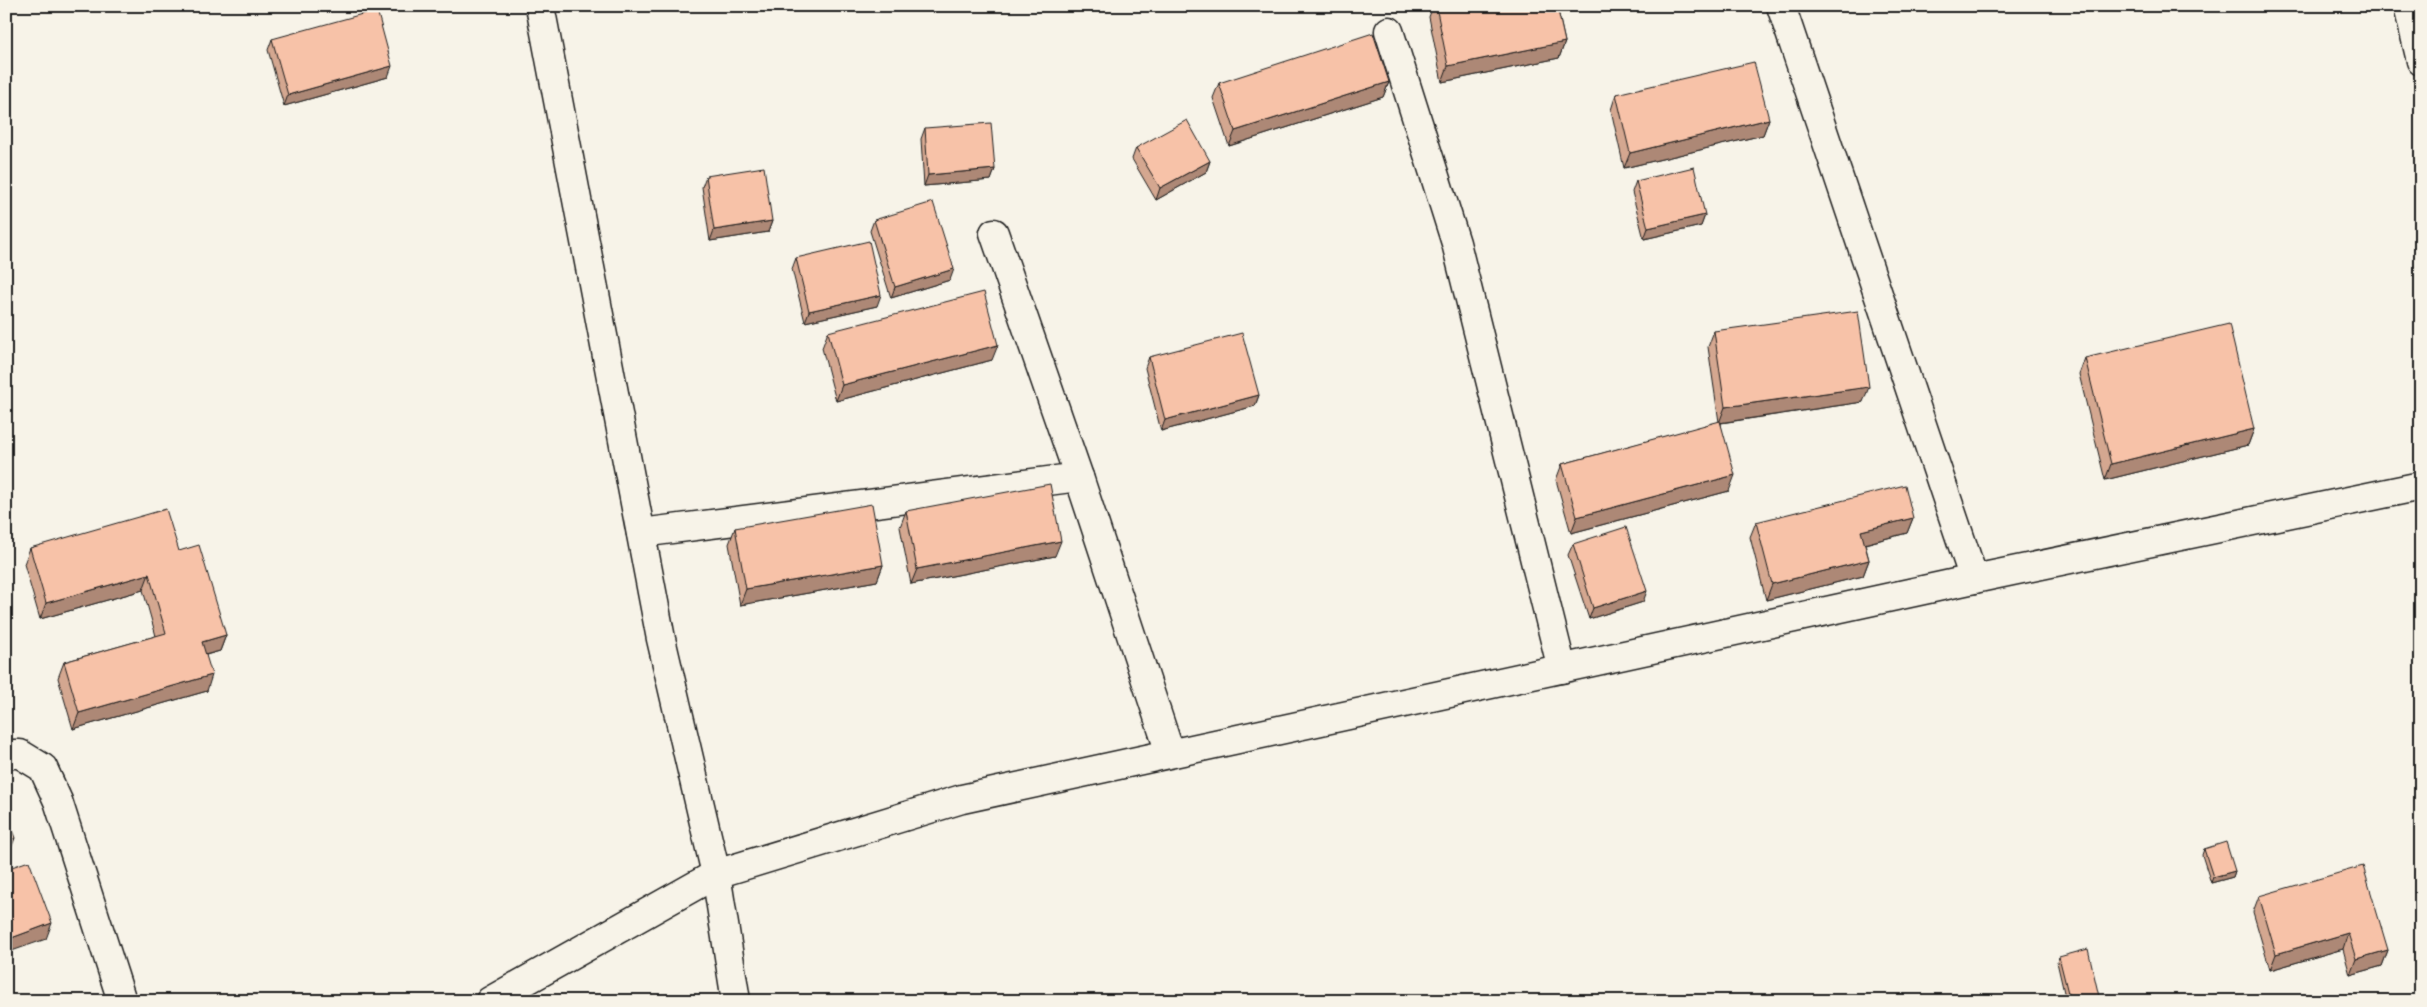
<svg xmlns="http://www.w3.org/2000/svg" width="2427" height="1007" viewBox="0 0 2427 1007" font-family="Pangolin,sans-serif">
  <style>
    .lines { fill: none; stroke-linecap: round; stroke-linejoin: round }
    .minor-casing { stroke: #1c1c1c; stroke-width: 31 }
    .trunk-casing { stroke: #1c1c1c; stroke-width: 31 }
    .minor { stroke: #f7f3e8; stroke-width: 28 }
    .trunk { stroke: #f7f3e8; stroke-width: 28 }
    .wall { fill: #d4a790; stroke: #1c1c1c }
    .shaded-wall { fill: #ad8876; stroke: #1c1c1c }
    .building { fill: #f7c2a8; stroke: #1c1c1c }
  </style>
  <rect width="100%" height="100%" fill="#f7f3e8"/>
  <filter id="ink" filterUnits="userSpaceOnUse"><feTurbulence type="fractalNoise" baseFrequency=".02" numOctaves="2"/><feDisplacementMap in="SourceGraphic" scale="10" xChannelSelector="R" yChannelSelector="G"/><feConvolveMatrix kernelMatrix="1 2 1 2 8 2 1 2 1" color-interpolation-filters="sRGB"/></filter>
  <g filter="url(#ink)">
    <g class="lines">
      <defs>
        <g id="minor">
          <polyline points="540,6 661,639 716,874 736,1001"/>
          <polyline points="1781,6 1974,579"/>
          <polyline points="1389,31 1456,243 1562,669"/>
          <polyline points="994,233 1079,477"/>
          <polyline points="641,533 1079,477 1170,753"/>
          <polyline points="6,754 20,754 43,768 58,801 122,1001"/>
          <polyline points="490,1001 716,874 962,799 1974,579 2421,486"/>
        </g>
        <polyline id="trunk" points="2408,6 2421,61"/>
      </defs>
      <use href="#minor" class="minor-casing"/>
      <use href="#trunk" class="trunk-casing"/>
      <use href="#minor" class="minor"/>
      <use href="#trunk" class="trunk"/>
    </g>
    <g class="wall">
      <polygon points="1433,6 1557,6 1565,42 1559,58 1442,82 1429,17"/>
      <polygon points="272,39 388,77 284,106 268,50"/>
      <polygon points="1389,82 1383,97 1229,146 1213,98 1219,83"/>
      <polygon points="1616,94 1769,119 1763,135 1624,168 1611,110"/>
      <polygon points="925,128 995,169 991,180 924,186 921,139"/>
      <polygon points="1136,148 1210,161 1206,172 1156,200 1132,159"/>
      <polygon points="706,176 772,221 768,232 710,241 702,187"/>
      <polygon points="1636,181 1705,215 1701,226 1644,239 1632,192"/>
      <polygon points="874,220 950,280 891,298 870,231"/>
      <polygon points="796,258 877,306 805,322 792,269"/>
      <polygon points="1714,331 1863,402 1721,423 1729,491 1571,533 1556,480 1562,464 1719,422 1708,347"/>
      <polygon points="828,332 992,360 836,401 822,348"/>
      <polygon points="1149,357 1259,395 1255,406 1161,431 1145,368"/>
      <polygon points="2085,358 2254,429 2248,445 2105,480 2079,374"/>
      <polygon points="906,511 1055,556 911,584 900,527"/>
      <polygon points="1913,518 1907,533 1865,544 1869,560 1863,576 1766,600 1750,537 1756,522"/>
      <polygon points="735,528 883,565 877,581 740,605 729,544"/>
      <polygon points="1573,544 1643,602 1589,619 1568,555"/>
      <polygon points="30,548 179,551 226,635 220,651 206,655 207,691 73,729 58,678 64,662 156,636 143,590 40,619 24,564"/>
      <polygon points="2204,849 2235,871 2233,877 2211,883 2202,855"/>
      <polygon points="2259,896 2388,950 2382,966 2350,975 2343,949 2270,970 2253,912"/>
      <polygon points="2059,957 2100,1001 2066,1001 2057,962"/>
    </g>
    <g class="shaded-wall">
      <polygon points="1565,42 1559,58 1442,82 1448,66"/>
      <polygon points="392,66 388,77 284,106 288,95"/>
      <polygon points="1389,82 1383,97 1229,146 1235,131"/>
      <polygon points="1769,119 1763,135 1624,168 1630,153"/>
      <polygon points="1210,161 1206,172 1156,200 1160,188"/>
      <polygon points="995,169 991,180 924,186 928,175"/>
      <polygon points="1705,215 1701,226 1644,239 1648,228"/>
      <polygon points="772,221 768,232 710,241 714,230"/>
      <polygon points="954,269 950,280 891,298 895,287"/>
      <polygon points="881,295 877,306 805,322 809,311"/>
      <polygon points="998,345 992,360 836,401 842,385"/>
      <polygon points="1869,387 1863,402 1719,423 1725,407"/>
      <polygon points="1259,395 1255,406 1161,431 1165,420"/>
      <polygon points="2254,429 2248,445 2105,480 2111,464"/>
      <polygon points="1735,475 1729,491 1571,533 1577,517"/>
      <polygon points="1913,518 1907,533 1856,546 1861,531"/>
      <polygon points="1061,541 1055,556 911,584 917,569"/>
      <polygon points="1869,560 1863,576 1766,600 1772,584"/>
      <polygon points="883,565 877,581 740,605 746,589"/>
      <polygon points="149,574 143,590 40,619 46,603"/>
      <polygon points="1647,591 1643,602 1589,619 1593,608"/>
      <polygon points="226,635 220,651 197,657 202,642"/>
      <polygon points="212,675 207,691 73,729 79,713"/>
      <polygon points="15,838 9,854 6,855 6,841"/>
      <polygon points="2235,871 2233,877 2211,883 2213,877"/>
      <polygon points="52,923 46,939 6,953 6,940"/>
      <polygon points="2348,933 2343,949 2270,970 2276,954"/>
      <polygon points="2388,950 2382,966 2350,975 2356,959"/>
    </g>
    <g class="building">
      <polygon points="1436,6 1557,6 1565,42 1448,66"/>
      <polygon points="377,10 392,66 288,95 272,39"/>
      <polygon points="1373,33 1389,82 1235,131 1219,83"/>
      <polygon points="1754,62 1769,119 1630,153 1616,94"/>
      <polygon points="1187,120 1210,161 1160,188 1136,148"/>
      <polygon points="991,123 995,169 928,175 925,128"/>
      <polygon points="764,167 772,221 714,230 706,176"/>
      <polygon points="1694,167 1705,215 1648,228 1636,181"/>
      <polygon points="933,202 954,269 895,287 874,220"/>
      <polygon points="869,241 881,295 809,311 796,258"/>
      <polygon points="984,292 998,345 842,385 828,332"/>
      <polygon points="1858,311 1869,387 1725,407 1714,331"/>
      <polygon points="2229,324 2254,429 2111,464 2085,358"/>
      <polygon points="1242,333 1259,395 1165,420 1149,357"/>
      <polygon points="1720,421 1735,475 1577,517 1562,464"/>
      <polygon points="1050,484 1061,541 917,569 906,511"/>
      <polygon points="1905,485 1913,518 1861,531 1869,560 1772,584 1756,522"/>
      <polygon points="872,504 883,565 746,589 735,528"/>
      <polygon points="166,509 179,551 199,545 226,635 202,642 212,675 79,713 64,662 166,633 149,574 46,603 30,548"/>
      <polygon points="1626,527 1647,591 1593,608 1573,544"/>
      <polygon points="6,815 15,838 6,841"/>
      <polygon points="2226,842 2235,871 2213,877 2204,849"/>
      <polygon points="29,861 52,923 6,940 6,869"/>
      <polygon points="2363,866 2388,950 2356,959 2348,933 2276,954 2259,896"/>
      <polygon points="2088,949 2100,1001 2070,1001 2059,957"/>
    </g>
  </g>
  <rect width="2427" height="1007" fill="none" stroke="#f7f3e8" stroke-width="25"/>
  <rect x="12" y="12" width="2402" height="982" fill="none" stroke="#1c1c1c" stroke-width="2" filter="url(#ink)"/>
</svg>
